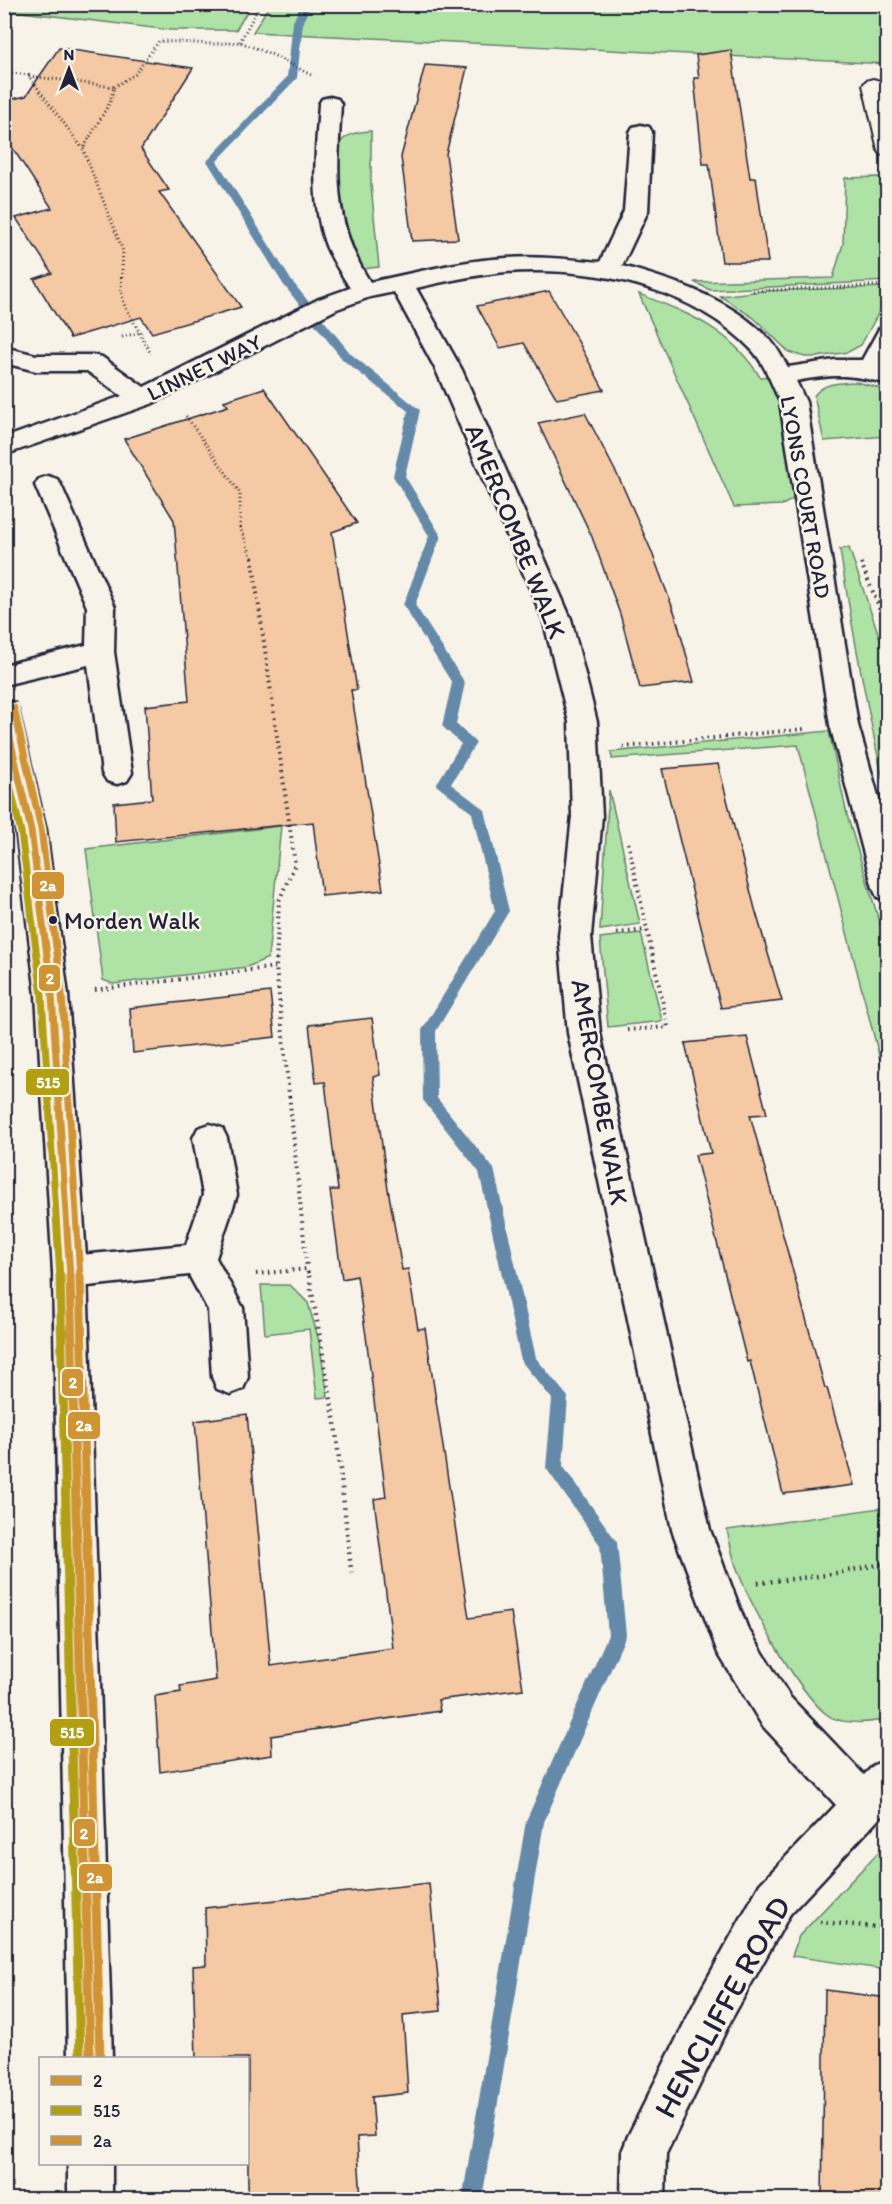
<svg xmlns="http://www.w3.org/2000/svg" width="892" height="2204" viewBox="0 0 892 2204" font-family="Itim,sans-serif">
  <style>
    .green { fill: #afe3a5; stroke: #688270; stroke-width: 1.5 }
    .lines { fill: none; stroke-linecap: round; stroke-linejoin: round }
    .stream { fill: #658aa9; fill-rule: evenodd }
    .building { fill: #f4c9a3; stroke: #22223b; stroke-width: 1.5 }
    .service-casing { stroke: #22223b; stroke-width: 4 }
    .minor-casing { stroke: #22223b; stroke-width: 5 }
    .tertiary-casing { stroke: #22223b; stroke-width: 5 }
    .path-far2 { stroke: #22223b; stroke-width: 3; stroke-dasharray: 1 3; stroke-linecap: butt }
    .path-far1 { stroke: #22223b; stroke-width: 4; stroke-dasharray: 1.5 4.5; stroke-linecap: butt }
    .path { stroke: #22223b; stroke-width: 4.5; stroke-dasharray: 1.5 5; stroke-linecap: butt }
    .service { fill: #f7f3e8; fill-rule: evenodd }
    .minor { fill: #f7f3e8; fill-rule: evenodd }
    .tertiary { fill: #f7f3e8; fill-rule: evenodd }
    .bus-1-far1-casing { stroke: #f7f3e8; stroke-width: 11 }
    .bus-1-casing { stroke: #f7f3e8; stroke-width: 14 }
    .bus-2-far1-casing { stroke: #f7f3e8; stroke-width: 11 }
    .bus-2-casing { stroke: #f7f3e8; stroke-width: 14 }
    .bus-3-far1-casing { stroke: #f7f3e8; stroke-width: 11 }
    .bus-3-casing { stroke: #f7f3e8; stroke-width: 14 }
    .bus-1-far1 { stroke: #d09435; stroke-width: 7 }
    .bus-1 { stroke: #d09435; stroke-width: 9 }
    .bus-2-far1 { stroke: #b29f12; stroke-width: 7 }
    .bus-2 { stroke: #b29f12; stroke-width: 9 }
    .bus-3-far1 { stroke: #d09435; stroke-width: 7 }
    .bus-3 { stroke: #d09435; stroke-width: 9 }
    .bus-dot { fill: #22223b; stroke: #f7f3e8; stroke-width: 2 }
    .labels { text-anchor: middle; stroke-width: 5; stroke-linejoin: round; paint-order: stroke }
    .far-street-label { font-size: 22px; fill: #22223b; stroke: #f7f3e8 }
    .bus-label { font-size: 24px; fill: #22223b; stroke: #f7f3e8; text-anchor: start }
    .street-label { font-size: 26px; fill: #22223b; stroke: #f7f3e8 }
    .near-street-label { font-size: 32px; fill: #22223b; stroke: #f7f3e8 }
    .line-badge { stroke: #f7f3e8; stroke-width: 2 }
    .badge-label { font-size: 16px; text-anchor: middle; font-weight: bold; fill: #fff }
  </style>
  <rect width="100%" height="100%" fill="#f7f3e8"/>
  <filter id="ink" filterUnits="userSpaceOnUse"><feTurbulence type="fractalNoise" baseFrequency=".0167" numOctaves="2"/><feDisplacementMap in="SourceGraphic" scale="12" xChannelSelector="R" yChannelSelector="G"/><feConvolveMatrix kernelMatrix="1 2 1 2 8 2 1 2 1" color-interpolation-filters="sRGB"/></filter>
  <g filter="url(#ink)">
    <g class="green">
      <polygon points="5,4 251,4 251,5 236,30 170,30 5,10"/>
      <polygon points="270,4 887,5 887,64 253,32"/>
      <path d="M371,131V185L379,267L362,269C339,240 339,183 336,146C347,134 355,132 371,131Z"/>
      <polygon points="879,177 887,199 887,281 710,290 694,282 833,278 843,244 845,178"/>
      <polygon points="887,287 886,299 861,345 848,352 817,357 805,357 789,352 754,318 720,296 762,291"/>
      <path d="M639,294C690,314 730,329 760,377L770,376L781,396L794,493L792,500L782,505L734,507Z"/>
      <path d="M856,382L876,387L887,395V436L824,441L814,396C823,382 841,383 856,382Z"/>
      <path d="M849,548L887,659V799C869,716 852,633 840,549Z"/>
      <polygon points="829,731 847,815 887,947 887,1086 798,745 612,759 611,752"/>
      <polygon points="609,790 640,924 600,930"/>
      <polygon points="281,826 268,958 247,967 113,984 103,980 86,849"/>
      <polygon points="641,933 662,1021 608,1027 600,938"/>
      <polygon points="261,1285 290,1285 308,1303 319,1341 328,1397 317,1398 309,1329 265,1334"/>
      <path d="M887,1507V1718C872,1724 839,1725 826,1714C796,1689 749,1603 736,1566C732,1554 730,1542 727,1530Z"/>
      <polygon points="887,1843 887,1970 792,1956 799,1936"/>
    </g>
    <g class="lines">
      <polygon class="stream" points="301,4 311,4 303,22 297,78 217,161 291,280 351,354 420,410 405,476 441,536 415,605 465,683 456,724 476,743 451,784 485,810 509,911 436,1031 437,1098 494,1169 536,1358 568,1397 563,1466 617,1542 626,1635 544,1822 482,2200 462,2200 526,1821 608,1635 600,1545 546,1468 552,1399 521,1361 479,1172 423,1100 422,1030 495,911 472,813 436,785 461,744 442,726 452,683 403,605 429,536 393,476 408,411 343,360 283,284 207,161 287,77 293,22"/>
    </g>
    <g class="building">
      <polygon points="59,48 193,68 141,149 169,190 159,192 241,307 152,333 141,317 70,338 34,279 52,273 16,218 52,208 4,135 4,101 26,96"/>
      <polygon points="731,50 750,178 756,178 768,262 722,262 709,164 703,164 694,78 699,78 696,55"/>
      <polygon points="425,65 467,68 446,154 458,239 412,241 401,157"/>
      <polygon points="549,291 579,343 604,390 557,399 524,343 500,348 477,306"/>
      <polygon points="264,388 357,523 332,532 357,690 351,690 383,890 322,896 313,822 116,842 114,803 152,799 145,706 189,701 174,520 124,439 228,406 224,401"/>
      <polygon points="585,413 620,480 651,550 675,614 694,682 640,688 620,614 592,537 538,423"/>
      <polygon points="718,764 755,909 782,1001 721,1008 662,769"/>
      <polygon points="270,992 275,1037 133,1053 130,1008"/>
      <polygon points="372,1018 380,1075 373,1077 387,1183 402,1270 408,1269 418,1329 425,1328 469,1618 511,1612 523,1689 438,1700 440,1711 271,1736 272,1755 160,1772 155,1696 181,1692 180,1686 216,1680 195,1421 247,1414 271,1666 393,1648 374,1499 386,1497 366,1336 357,1276 342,1279 330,1190 338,1190 331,1133 325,1082 316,1083 309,1025"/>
      <polygon points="747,1037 767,1114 750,1115 825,1388 827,1388 854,1485 783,1494 750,1361 747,1362 695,1155 711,1153 685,1043"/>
      <polygon points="429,1883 441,2011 403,2015 408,2093 372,2097 375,2136 357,2137 361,2199 248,2199 248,2058 196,2058 193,1966 206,1965 205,1908"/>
      <polygon points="825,1990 888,1998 888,2199 822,2199"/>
    </g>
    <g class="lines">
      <defs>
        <path id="service" d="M873,79L880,81C892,100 888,134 888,156L881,154L878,150L863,85L866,81Z"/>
        <g id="minor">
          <path d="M330,97L338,99L341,104C337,172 332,223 370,282C415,273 461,260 507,258C538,256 569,259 600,262L624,211L630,132L633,127L641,125L649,127L652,132L648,211L622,266C675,281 730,298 770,340C777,347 782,358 788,367L835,360H862L879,329L888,327V360L885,366L888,367V384C850,374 835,374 796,381L806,402L858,725L888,831V900L877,897L873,888L830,725L780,402C772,385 765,364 752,350C691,286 591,266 506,272C475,275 446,281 416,288L462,370L571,619L597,722L602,816L591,936L600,1033L710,1530L747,1627L790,1697L864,1775L874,1765L888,1759V1809L790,1914L731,2020L666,2154L665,2200H621L622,2152L628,2136L701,1990L760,1884L836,1805L762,1725L718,1653L672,1530L568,1033L559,936L572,816L569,722L543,619L436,370L394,292L370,297L337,309L151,404L4,455V438L122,396L87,371H36L4,363V347L36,355H93L102,357L144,387L319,299L350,288C341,273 331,259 325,243C310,200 316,149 319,104L322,99Z"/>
          <polygon points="48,476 57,479 61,485 115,607 114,652 132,773 127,781 117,784 107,781 102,773 88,665 4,685 4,665 86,645 87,607 35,485 39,479"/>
          <polygon points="210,1124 222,1128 227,1138 237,1195 216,1258 243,1308 248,1377 243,1389 230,1394 217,1389 212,1377 208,1310 189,1275 70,1288 58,1283 53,1272 58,1261 70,1256 186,1245 203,1195 193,1138 198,1128"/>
        </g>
        <g id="tertiary">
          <polygon points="4,700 14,703 18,710 46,830 68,995 87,1272 112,2058 68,2058 53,1272 36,995 16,830 4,778"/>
          <rect x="68" y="2164" width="44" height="36"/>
        </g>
      </defs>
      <use href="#service" class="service-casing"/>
      <use href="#minor" class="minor-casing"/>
      <use href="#tertiary" class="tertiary-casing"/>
      <g class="path-far2">
        <polyline points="240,42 260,4"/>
        <polyline points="4,72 28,75 83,149 123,251 121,290 124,304 151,354"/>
        <polyline points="29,76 114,87 110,102 83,149"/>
        <polyline points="114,87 135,74 159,41 213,44 240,42 273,55 313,76"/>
        <polyline points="753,291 888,285"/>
        <polyline points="122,337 142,332"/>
        <polyline points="186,416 240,493 240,527 252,558"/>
      </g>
      <g class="path-far1">
        <polyline points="252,557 295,864 279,901 276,967 307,1269"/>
        <polyline points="861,563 888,629"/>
        <polyline points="623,747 804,729"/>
        <polyline points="617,933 647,930"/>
        <polyline points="95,990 276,967"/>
        <polyline points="627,1030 668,1027 628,842"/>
        <polyline points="256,1274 307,1269 309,1277"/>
      </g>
      <g class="path">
        <polyline points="309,1276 335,1423 352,1578"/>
        <polyline points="758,1583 826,1575 888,1563"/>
        <polyline points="820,1922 888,1928"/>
      </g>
      <use href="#service" class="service"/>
      <use href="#minor" class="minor"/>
      <use href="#tertiary" class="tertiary"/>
      <defs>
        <polyline id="bus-1-far1" points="4,712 31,830 52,995 70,1277"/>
        <polyline id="bus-1" points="70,1276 90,2058"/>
        <polyline id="bus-2-far1" points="4,760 21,832 42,996 60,1277"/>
        <polyline id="bus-2" points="60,1276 80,2058"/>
        <polyline id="bus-3-far1" points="14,708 41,829 62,994 80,1277"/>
        <polyline id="bus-3" points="80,1276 100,2058"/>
      </defs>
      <use href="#bus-1-far1" class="bus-1-far1-casing"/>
      <use href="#bus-1" class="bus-1-casing"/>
      <use href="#bus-2-far1" class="bus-2-far1-casing"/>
      <use href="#bus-2" class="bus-2-casing"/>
      <use href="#bus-3-far1" class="bus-3-far1-casing"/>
      <use href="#bus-3" class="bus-3-casing"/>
      <use href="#bus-1-far1" class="bus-1-far1"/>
      <use href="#bus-1" class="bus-1"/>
      <use href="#bus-2-far1" class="bus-2-far1"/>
      <use href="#bus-2" class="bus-2"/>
      <use href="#bus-3-far1" class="bus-3-far1"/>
      <use href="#bus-3" class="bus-3"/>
    </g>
  </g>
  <circle class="bus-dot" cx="53" cy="920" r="5"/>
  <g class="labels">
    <g class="far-street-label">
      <text transform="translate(204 367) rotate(-26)" y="8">LINNET WAY</text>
      <text transform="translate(806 497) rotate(80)" y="8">LYONS COURT ROAD</text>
    </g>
    <g class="bus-label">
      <text x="64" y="929">Morden Walk</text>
    </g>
    <g class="street-label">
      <text transform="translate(516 531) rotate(68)" y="9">AMERCOMBE WALK</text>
      <text transform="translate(600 1092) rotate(80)" y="9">AMERCOMBE WALK</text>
    </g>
    <g class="near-street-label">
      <text transform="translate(722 2007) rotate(-61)" y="11">HENCLIFFE ROAD</text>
    </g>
  </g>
  <g class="line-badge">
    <rect x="31" y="871" width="34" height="29" rx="6" fill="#d09435"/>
    <rect x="38" y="964" width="23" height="28" rx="6" fill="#d09435"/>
    <rect x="25" y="1068" width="45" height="28" rx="6" fill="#b29f12"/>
    <rect x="61" y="1368" width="23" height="29" rx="6" fill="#d09435"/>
    <rect x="67" y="1411" width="34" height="29" rx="6" fill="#d09435"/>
    <rect x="49" y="1718" width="46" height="29" rx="6" fill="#b29f12"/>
    <rect x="73" y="1818" width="23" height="29" rx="6" fill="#d09435"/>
    <rect x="78" y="1863" width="35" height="29" rx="6" fill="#d09435"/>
  </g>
  <g class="badge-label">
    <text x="48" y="891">2a</text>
    <text x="50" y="984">2</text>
    <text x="48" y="1088">515</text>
    <text x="73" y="1388">2</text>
    <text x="84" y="1431">2a</text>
    <text x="72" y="1738">515</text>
    <text x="84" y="1839">2</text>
    <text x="95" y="1883">2a</text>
  </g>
  <rect width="892" height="2204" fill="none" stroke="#f7f3e8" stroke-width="24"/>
  <rect x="12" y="12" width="868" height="2180" fill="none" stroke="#22223b" stroke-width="2" filter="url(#ink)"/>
  <rect x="39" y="2057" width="210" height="108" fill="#f7f3e8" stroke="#a29fa3" stroke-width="1.5"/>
  <rect x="51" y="2076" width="30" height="9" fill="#d09435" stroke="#a29fa3" stroke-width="1.5"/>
  <text x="93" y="2087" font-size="18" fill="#22223b">2</text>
  <rect x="51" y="2106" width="30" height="9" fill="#b29f12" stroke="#a29fa3" stroke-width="1.5"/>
  <text x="93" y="2117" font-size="18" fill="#22223b">515</text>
  <rect x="51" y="2136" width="30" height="9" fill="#d09435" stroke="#a29fa3" stroke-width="1.5"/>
  <text x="93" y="2147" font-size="18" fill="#22223b">2a</text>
  <g transform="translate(69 69)" stroke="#f7f3e8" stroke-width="4.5" paint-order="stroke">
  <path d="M0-4.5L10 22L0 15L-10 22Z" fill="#22223b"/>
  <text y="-9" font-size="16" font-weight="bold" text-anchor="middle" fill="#22223b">N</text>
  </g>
</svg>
